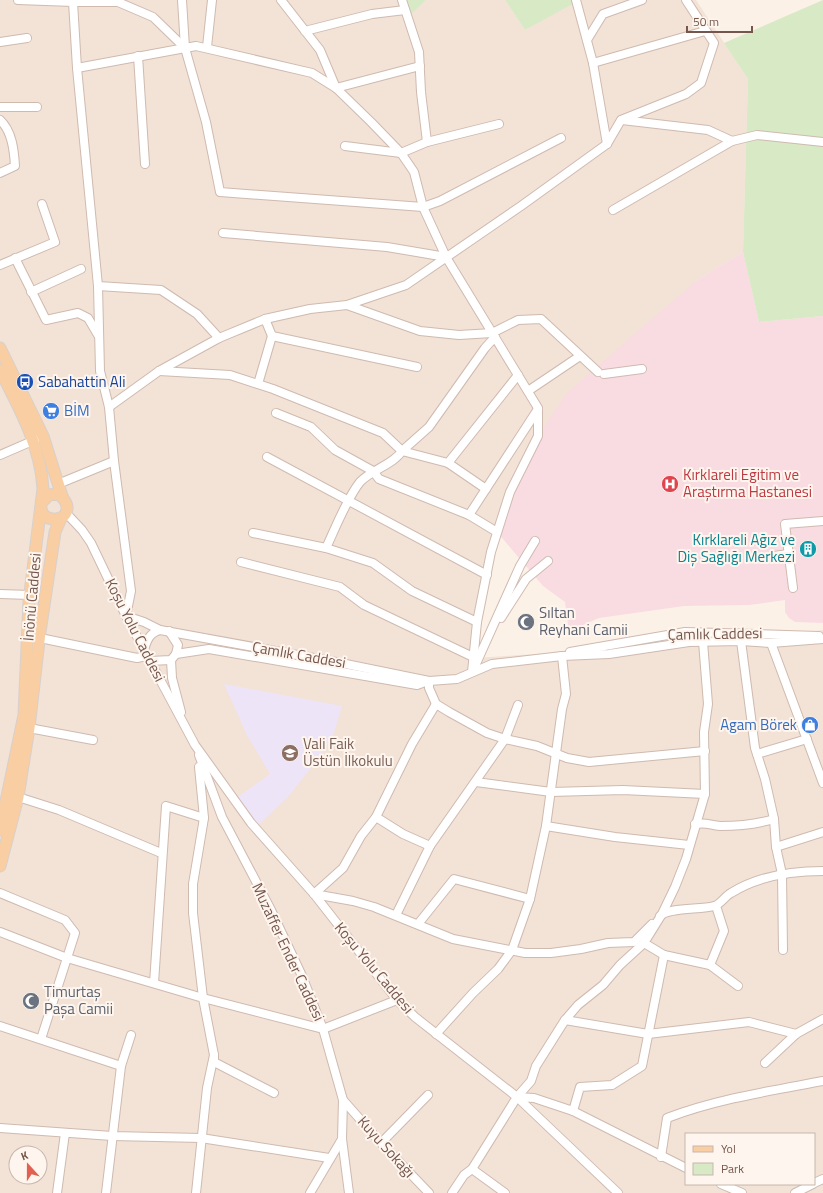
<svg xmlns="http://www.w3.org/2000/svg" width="823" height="1193" viewBox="0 0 823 1193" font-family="'Titillium Web',sans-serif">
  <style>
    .residential { fill: #f3e2d6; fill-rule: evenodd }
    .education { fill: #eee4f8 }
    .medical { fill: #f9dbe2 }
    .green { fill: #d8e9c6 }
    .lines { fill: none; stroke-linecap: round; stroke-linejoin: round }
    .minor-casing { stroke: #cfbab0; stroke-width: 10 }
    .major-casing { stroke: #d8d0cd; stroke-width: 13 }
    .minor { stroke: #fff; stroke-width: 8 }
    .major { stroke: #f8cea2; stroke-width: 11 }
    .labels { text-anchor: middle; stroke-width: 4; stroke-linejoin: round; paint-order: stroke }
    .transit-label { font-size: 15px; fill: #164399; stroke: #fef6ee; text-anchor: start }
    .shop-label { font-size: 15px; fill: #366cbe; stroke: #fef6ee; text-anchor: start }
    .health-label { font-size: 15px; fill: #be3a42; stroke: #fef6ee; text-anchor: start }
    .culture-label { font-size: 15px; fill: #0d838f; stroke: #fef6ee; text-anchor: end }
    .street-label { font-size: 15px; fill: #75564c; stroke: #fef6ee }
    .worship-label { font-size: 15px; fill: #5b616d; stroke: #fef6ee; text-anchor: start }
    .education-label { font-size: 15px; fill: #785e54; stroke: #fef6ee; text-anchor: start }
  </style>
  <rect width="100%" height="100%" fill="#fcf1e7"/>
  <path class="residential" d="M0,0H407L411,13L426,0H505L525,30L577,0H696L748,79L743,252L696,281L497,532L474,658L741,641L823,630V1193H0ZM686,1134H814V1184H686ZM16,1153H40V1177H16Z"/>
  <polygon class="education" points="224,684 342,706 333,736 310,769 287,798 255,828 235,799 270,774 247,735"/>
  <polygon class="medical" points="743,252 759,322 823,316 823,623 795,622 789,618 785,612 785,600 749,605 684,606 599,618 569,631 565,602 543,586 497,532 538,436 566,394 696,281"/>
  <g class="green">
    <polygon points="407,0 426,0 411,14"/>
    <polygon points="505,0 577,0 578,1 525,30"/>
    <polygon points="823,0 823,316 759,322 743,252 748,79 724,43"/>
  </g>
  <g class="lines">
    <defs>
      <g id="minor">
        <polyline points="18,0 73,2 77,68 98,286 100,371 109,407 114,461 131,591 126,616"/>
        <polyline points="182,0 185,48 206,122 220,192 423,207 440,201 561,138"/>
        <polyline points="281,0 320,50 336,88 420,66"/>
        <polyline points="402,0 419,52 421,92 427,142"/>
        <polyline points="576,0 593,63 607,144"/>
        <polyline points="73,2 118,2 153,17 185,48"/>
        <polyline points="305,31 372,14 405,10"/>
        <polyline points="587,40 603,14 642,0"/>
        <polyline points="0,42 27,38"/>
        <polyline points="207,47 212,0"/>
        <polyline points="138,56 145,164"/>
        <polyline points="593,63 705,31"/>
        <polyline points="77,68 196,46 312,73 336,88 371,122 401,153 414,172 423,207 446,257 538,408 538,436 510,492 491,552 477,622 472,672"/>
        <polyline points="0,107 37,107"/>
        <path d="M0,120C12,131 14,150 15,166L0,173"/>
        <polyline points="622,120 708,130 732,141"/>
        <polyline points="345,146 401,153 427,142 499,124"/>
        <polyline points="613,210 732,141 757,135 823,142"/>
        <polyline points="223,233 387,247 446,257"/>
        <polyline points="15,258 46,320 78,313 88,318 98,335"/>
        <polyline points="0,265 55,242 42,204"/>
        <polyline points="98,286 161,290 197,314 219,338"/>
        <polyline points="31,292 81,269"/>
        <polyline points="347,305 420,331 459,335 492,333 518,320 541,319 598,372"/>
        <polyline points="265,319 272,336 417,367"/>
        <polyline points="159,371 230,375 273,389 383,433 402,451 448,463 486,489"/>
        <polyline points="604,374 642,369"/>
        <polyline points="258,384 272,336"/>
        <polyline points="528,391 580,356"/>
        <polyline points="109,407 159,371 219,338 265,319 310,309 347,305 406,285 521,206 607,144 621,120 686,94 701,83 714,43 686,0"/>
        <polyline points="276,413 311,427 335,450 373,471 379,479 469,515 497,532"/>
        <polyline points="0,455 37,439"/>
        <polyline points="267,457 487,575"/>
        <polyline points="448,463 518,375"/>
        <polyline points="58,484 114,461"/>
        <polyline points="66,513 82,530 91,543 126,616 195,745 251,823 314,894 397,1000 415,1017 517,1097 618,1193"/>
        <polyline points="469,515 538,409"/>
        <polyline points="253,533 326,548 373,563 412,591 477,622"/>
        <path d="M326,548C335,529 347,498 360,482C371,470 394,464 402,451L429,427L485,348L495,337"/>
        <polyline points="774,556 788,554"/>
        <polyline points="241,562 340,587 364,605 473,657"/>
        <polyline points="793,588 785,524 823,521"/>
        <polyline points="0,594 30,595"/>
        <polyline points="126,616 144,622 160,630 336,662 429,681 457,679 492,664 562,656 609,654 689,642 741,641 771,643 823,639"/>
        <polyline points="501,618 526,579 548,561"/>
        <polyline points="40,638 137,658 147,656"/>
        <polyline points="741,641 755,748 765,779 774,819 776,847 782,874 783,950"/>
        <polyline points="771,643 823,783"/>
        <path d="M144,650C147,639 150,633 160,630"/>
        <polyline points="570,652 685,632 819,636"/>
        <polyline points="176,654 209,649 417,685 428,681"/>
        <polyline points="171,660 172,678 181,712"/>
        <polyline points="150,661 171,660 176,654 178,645 169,631"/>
        <polyline points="475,666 520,566 535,541"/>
        <polyline points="429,681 429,688 436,704 449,712 487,733 505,739 537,746 567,758 589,762 705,751"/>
        <polyline points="29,728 93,740"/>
        <polyline points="757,754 807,739"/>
        <polyline points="199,755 222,817 270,908 302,976 323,1029 343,1100 342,1139 349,1193"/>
        <polyline points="476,782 551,792 623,790 705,794"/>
        <polyline points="18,797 59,810 161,853"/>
        <polyline points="376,817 403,834 430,846"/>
        <path d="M695,824C706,822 710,825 720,826C739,826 757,824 774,819"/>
        <polyline points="546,826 615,837 689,845"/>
        <polyline points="776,847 823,832"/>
        <polyline points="0,893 65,920 75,933 67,958 0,932"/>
        <polyline points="314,894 353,901 374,907 453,939 525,953 551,953 581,949 608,943 634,942 652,924"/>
        <polyline points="314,894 343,868 361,836 376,817 412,744 436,704"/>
        <polyline points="396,915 430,846 505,739 518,705"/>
        <path d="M660,916C669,907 701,910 714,906C720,905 725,896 731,893C758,876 792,871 823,871"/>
        <polyline points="418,924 454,879 530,899"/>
        <polyline points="664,955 710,965 738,986"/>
        <polyline points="710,965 724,931 716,906"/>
        <polyline points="154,983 166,806 204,818"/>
        <polyline points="565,1020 648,1034 749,1022 796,1034"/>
        <polyline points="0,1026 121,1066"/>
        <polyline points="436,1034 473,993 498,969 512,950 530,899 546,826 562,709 566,694 562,656"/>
        <polyline points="41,1039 67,958 203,998 323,1029 397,1000"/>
        <polyline points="214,1055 214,1062 274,1093"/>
        <polyline points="765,1063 796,1034 823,1019"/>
        <polyline points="517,1097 534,1098 573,1111 686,1168"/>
        <polyline points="343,1100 381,1143 429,1193"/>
        <polyline points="573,1111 580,1087 612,1085 642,1066 664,955 644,943"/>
        <polyline points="0,1128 112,1136 201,1138 329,1158"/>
        <polyline points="381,1143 428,1095"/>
        <path d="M661,1157L667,1118C717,1099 770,1091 823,1081"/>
        <polyline points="472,1169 505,1193"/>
        <polyline points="814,1183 823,1179"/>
        <polyline points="721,1184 742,1193"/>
        <polyline points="57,1193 65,1133"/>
        <polyline points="106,1193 121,1066 131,1035"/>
        <polyline points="196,1193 207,1088 214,1055 203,998 193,913 193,884 204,818 199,767"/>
        <polyline points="310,1193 342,1139"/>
        <polyline points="452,1193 464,1175 472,1169 517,1097 531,1081 536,1066 565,1020 578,1005 603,985 620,965 644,943 662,914 675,887 686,859 705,794 704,732 708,704 703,642"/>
        <polyline points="795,1193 813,1184"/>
      </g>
      <g id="major">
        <polyline points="0,348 43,436 62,496"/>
        <path d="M0,370C19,407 41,447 43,489L29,601L24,715L0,830"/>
        <path d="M41,510L44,516C63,527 77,507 58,494L49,495L42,502"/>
        <polyline points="0,866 18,797 29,728 40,632 55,532 61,518"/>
      </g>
    </defs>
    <use href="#minor" class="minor-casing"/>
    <use href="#major" class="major-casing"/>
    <use href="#minor" class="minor"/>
    <use href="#major" class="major"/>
  </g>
  <defs>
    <symbol id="bus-disc" viewBox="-11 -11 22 22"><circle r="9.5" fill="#1a4fb4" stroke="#fef6ee"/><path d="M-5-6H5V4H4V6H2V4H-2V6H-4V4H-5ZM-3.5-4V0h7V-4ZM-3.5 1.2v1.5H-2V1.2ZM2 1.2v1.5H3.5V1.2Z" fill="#fff"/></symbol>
    <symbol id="supermarket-disc" viewBox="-11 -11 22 22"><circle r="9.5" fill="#3f7fe0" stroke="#fef6ee"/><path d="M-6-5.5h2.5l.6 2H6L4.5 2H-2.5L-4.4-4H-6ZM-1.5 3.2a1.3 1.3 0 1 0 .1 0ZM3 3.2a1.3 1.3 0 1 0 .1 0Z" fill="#fff"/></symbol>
    <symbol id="hospital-disc" viewBox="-11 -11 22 22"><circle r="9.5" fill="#e0444e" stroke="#fef6ee"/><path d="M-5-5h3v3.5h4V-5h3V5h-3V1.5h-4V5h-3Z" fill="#fff"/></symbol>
    <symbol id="building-disc" viewBox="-11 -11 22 22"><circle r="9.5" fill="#0f9aa8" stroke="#fef6ee"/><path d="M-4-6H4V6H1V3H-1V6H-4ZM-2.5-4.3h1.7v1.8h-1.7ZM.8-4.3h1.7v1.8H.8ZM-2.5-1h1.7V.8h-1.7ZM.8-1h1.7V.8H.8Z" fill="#fff"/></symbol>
    <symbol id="mosque-disc" viewBox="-11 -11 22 22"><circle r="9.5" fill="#6b7280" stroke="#fef6ee"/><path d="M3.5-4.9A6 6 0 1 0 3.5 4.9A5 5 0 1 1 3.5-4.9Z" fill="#fff"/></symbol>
    <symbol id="shop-disc" viewBox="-11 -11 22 22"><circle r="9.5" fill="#3f7fe0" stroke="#fef6ee"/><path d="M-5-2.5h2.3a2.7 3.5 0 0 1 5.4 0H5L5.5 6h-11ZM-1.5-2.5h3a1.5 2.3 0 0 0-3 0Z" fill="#fff"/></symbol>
    <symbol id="school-disc" viewBox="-11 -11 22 22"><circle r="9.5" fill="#8d6e63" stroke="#fef6ee"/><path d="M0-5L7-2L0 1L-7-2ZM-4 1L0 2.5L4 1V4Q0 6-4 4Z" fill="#fff"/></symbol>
  </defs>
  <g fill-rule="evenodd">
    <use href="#bus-disc" x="15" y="372" width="20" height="20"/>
    <use href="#supermarket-disc" x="41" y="401" width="20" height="20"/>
    <use href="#hospital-disc" x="660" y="474" width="20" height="20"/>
    <use href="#building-disc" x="798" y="539" width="20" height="20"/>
    <use href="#mosque-disc" x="516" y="612" width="20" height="20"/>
    <use href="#shop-disc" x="800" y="715" width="20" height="20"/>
    <use href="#school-disc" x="280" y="743" width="20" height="20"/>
    <use href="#mosque-disc" x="21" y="991" width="20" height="20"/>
  </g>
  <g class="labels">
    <g class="transit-label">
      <text x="38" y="387">Sabahattin Ali</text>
    </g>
    <g class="shop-label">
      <text x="64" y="416">BİM</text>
      <text x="797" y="730" text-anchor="end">Agam Börek</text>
    </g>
    <g class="health-label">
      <text x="683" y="480">Kırklareli Eğitim ve<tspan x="683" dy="17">Araştırma Hastanesi</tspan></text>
    </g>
    <g class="culture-label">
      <text x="795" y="545">Kırklareli Ağız ve<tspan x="795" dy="17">Diş Sağlığı Merkezi</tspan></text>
    </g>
    <g class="street-label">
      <text transform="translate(32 597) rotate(-85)" y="5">İnönü Caddesi</text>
      <text transform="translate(135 630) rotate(63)" y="5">Koşu Yolu Caddesi</text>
      <text transform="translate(715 634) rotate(-1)" y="5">Çamlık Caddesi</text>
      <text transform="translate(299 655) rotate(10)" y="5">Çamlık Caddesi</text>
      <text transform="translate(288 952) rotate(65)" y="5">Muzaffer Ender Caddesi</text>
      <text transform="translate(374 968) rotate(50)" y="5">Koşu Yolu Caddesi</text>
      <text transform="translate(386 1147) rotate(48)" y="5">Kuyu Sokağı</text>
    </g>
    <g class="worship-label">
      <text x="539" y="618">Sıltan<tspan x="539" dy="17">Reyhani Camii</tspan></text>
      <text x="44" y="997">Timurtaş<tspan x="44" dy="17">Paşa Camii</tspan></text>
    </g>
    <g class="education-label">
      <text x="303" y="749">Vali Faik<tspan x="303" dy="17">Üstün İlkokulu</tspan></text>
    </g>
  </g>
  <rect x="685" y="1133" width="130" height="52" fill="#fef6ee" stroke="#c7b6ad"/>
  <rect x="693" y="1146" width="20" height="6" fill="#f8cea2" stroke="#c7b6ad"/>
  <text x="721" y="1153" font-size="12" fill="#75564c">Yol</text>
  <rect x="693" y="1163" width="20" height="12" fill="#d8e9c6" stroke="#c7b6ad"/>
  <text x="721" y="1173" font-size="12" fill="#75564c">Park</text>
  <g transform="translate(28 1165) rotate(339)"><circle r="19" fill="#fef6ee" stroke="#c7b6ad"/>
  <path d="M0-3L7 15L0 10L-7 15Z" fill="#e16051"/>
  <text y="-6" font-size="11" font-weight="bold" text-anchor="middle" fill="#75564c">K</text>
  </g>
  <path d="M687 26v6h65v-6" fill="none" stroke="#75564c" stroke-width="2"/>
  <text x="693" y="26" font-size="12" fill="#75564c" stroke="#fef6ee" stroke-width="3" paint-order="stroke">50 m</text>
</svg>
